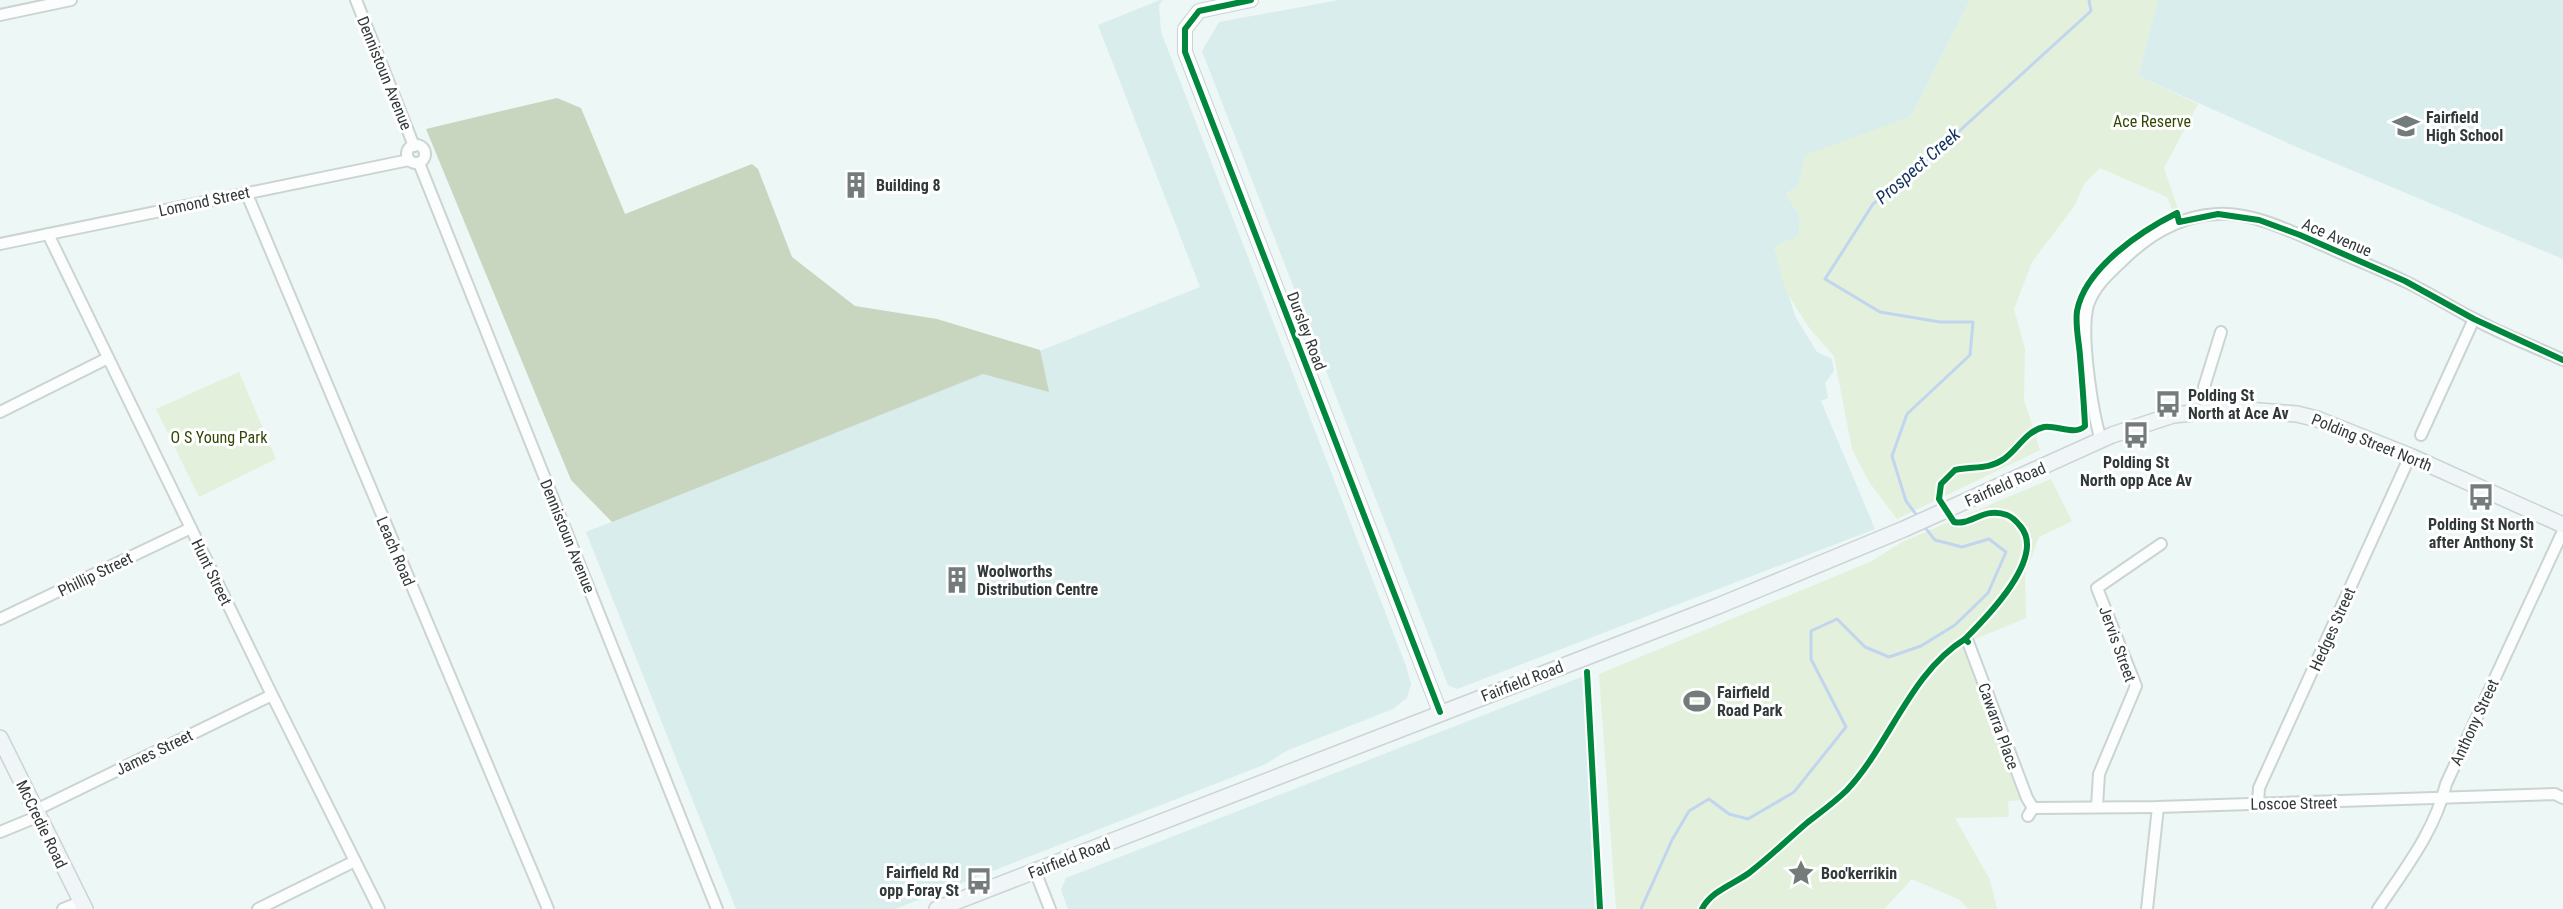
<svg xmlns="http://www.w3.org/2000/svg" width="2563" height="909" viewBox="0 0 2563 909" font-family="'Roboto Condensed',sans-serif">
  <style>
    .built { fill: #d8edec }
    .green { fill: #e3f0db }
    .forest { fill: #c8d5bf }
    .lines { fill: none; stroke-linecap: round; stroke-linejoin: round }
    .stream { stroke: #c1d5ef; stroke-width: 3 }
    .minor-casing { stroke: #cbd4d3; stroke-width: 14 }
    .tertiary-casing { stroke: #cbd4d3; stroke-width: 16 }
    .secondary-casing { stroke: #cbd4d3; stroke-width: 18 }
    .minor { stroke: #fcfefe; stroke-width: 10 }
    .tertiary { stroke: #fcfefe; stroke-width: 14 }
    .secondary { stroke: #f0f5f7; stroke-width: 15 }
    .cycleway-casing { stroke: #fff; stroke-width: 10 }
    .cycleway { stroke: #00873e; stroke-width: 6 }
    .labels { text-anchor: middle; stroke-width: 6; stroke-linejoin: round; paint-order: stroke }
    .street-label { font-size: 16px; fill: #323939; stroke: #fff }
    .poi-label { font-size: 16px; font-weight: bold; fill: #323939; stroke: #fff; text-anchor: start }
    .park-label { font-size: 16px; fill: #344604; stroke: #fff }
    .water-label { font-size: 18px; font-style: italic; fill: #163562; stroke: #fff }
  </style>
  <rect width="100%" height="100%" fill="#ecf7f6"/>
  <g class="built">
    <polygon points="1160,0 1163,0 1159,5 1161,32 1406,666 1411,684 1407,698 1393,709 1286,751 1266,764 895,909 736,909 586,532 1200,287 1098,25"/>
    <polygon points="1339,0 1970,0 1913,112 1907,118 1805,156 1798,186 1786,194 1800,216 1799,236 1774,247 1795,316 1817,352 1832,359 1834,371 1825,383 1828,398 1821,401 1875,529 1457,689 1448,685 1202,51 1219,22"/>
    <polygon points="2158,0 2563,0 2563,259 2299,148 2138,76"/>
    <polygon points="1584,676 1595,909 1068,909 1061,890 1066,878"/>
  </g>
  <g class="green">
    <polygon points="1970,0 2158,0 2138,76 2198,104 2164,168 2178,209 2173,211 2167,197 2100,168 2084,184 2075,205 2032,262 2014,309 2025,349 2024,400 2040,450 1897,519 1869,482 1852,449 1834,356 1810,329 1785,290 1774,247 1799,236 1800,216 1786,194 1798,186 1805,155 1907,118 1913,112"/>
    <polygon points="239,372 276,459 199,497 156,409"/>
    <polygon points="2051,479 2072,521 2039,537 2025,574 2026,618 1963,644 2022,800 2008,801 2009,817 1955,818 1990,880 1997,909 1968,909 1960,900 1912,879 1884,909 1616,909 1599,674 1872,561 1902,542"/>
  </g>
  <polygon class="forest" points="557,98 581,108 625,214 752,164 758,169 792,257 855,306 937,319 1040,350 1049,392 983,374 612,522 571,480 426,129"/>
  <g class="lines">
    <g class="stream">
      <polyline points="1918,517 1906,501 1892,456 1907,414 1970,355 1973,322 1940,322 1880,312 1825,279 1873,204 1933,155 2091,11 2089,0"/>
      <polyline points="1641,909 1672,840 1689,811 1709,799 1729,814 1748,819 1794,792 1846,727 1811,659 1811,631 1837,619 1865,647 1889,657 1921,646 1955,625 1988,593 2006,552 1989,539 1962,547 1935,540 1923,525"/>
    </g>
    <defs>
      <g id="minor">
        <polyline points="356,0 414,146"/>
        <polyline points="0,15 71,0"/>
        <circle cx="416" cy="154" r="9"/>
        <polyline points="419,163 717,909"/>
        <polyline points="246,192 548,909"/>
        <polyline points="48,234 272,695 379,909"/>
        <polyline points="0,244 409,160"/>
        <polyline points="2207,411 2204,387 2221,332"/>
        <polyline points="0,412 108,358"/>
        <polyline points="2421,435 2474,319"/>
        <path d="M2101,440C2092,411 2080,333 2088,305C2094,287 2108,274 2121,262C2147,236 2179,216 2217,214C2254,212 2292,232 2325,246C2351,258 2378,268 2404,281C2428,292 2449,306 2472,318C2501,334 2533,346 2563,360"/>
        <polyline points="0,619 191,528"/>
        <polyline points="1968,642 2027,798 2033,808"/>
        <polyline points="2258,803 2259,788 2410,456"/>
        <polyline points="2097,806 2099,774 2136,686 2097,588 2161,544"/>
        <polyline points="36,810 272,695"/>
        <polyline points="2028,816 2033,808 2158,807 2555,794 2563,798"/>
        <polyline points="0,832 39,816"/>
        <polyline points="1035,871 1050,909"/>
        <polyline points="63,909 81,902"/>
        <polyline points="258,909 355,861"/>
        <polyline points="2147,909 2158,807"/>
        <path d="M2378,909C2404,870 2435,831 2446,784L2563,531"/>
      </g>
      <polyline id="tertiary" points="1251,0 1199,11 1185,29 1185,52 1440,712"/>
      <g id="secondary">
        <polyline points="0,738 85,909"/>
        <polyline points="937,909 1718,606 1904,529 2112,435 2173,415 2235,409 2297,414 2317,419 2410,456 2563,525"/>
      </g>
    </defs>
    <use href="#minor" class="minor-casing"/>
    <use href="#tertiary" class="tertiary-casing"/>
    <use href="#secondary" class="secondary-casing"/>
    <use href="#minor" class="minor"/>
    <use href="#tertiary" class="tertiary"/>
    <use href="#secondary" class="secondary"/>
    <defs>
      <g id="cycleway">
        <polyline points="1251,0 1199,11 1185,29 1185,52 1440,712"/>
        <path d="M1965,639C1986,618 2046,558 2021,527C2017,522 2013,517 2007,515C1984,506 1971,526 1954,522L1939,499L1941,484L1955,470C1973,466 1988,470 2004,459C2018,449 2026,431 2044,427C2057,425 2075,436 2085,426C2084,403 2082,380 2080,356C2079,341 2075,326 2077,311C2085,268 2141,231 2177,213L2179,222L2218,214L2259,220L2300,235L2405,281L2474,319L2563,360"/>
        <polyline points="1587,672 1600,909"/>
        <path d="M1702,909C1711,891 1734,884 1749,873C1770,857 1788,839 1808,822C1821,812 1835,802 1847,790C1890,744 1910,673 1965,639L1968,642"/>
      </g>
    </defs>
    <use href="#cycleway" class="cycleway-casing"/>
    <use href="#cycleway" class="cycleway"/>
  </g>
  <defs>
    <symbol id="school-bare" viewBox="-9 -9 18 18"><path d="M0-5L7-2L0 1L-7-2ZM-4 1L0 2.5L4 1V4Q0 6-4 4Z" fill="#737c7b" stroke="#fff" stroke-width="2.5" paint-order="stroke"/></symbol>
    <symbol id="building-bare" viewBox="-9 -9 18 18"><path d="M-4-6H4V6H1V3H-1V6H-4ZM-2.5-4.3h1.7v1.8h-1.7ZM.8-4.3h1.7v1.8H.8ZM-2.5-1h1.7V.8h-1.7ZM.8-1h1.7V.8H.8Z" fill="#737c7b" stroke="#fff" stroke-width="2.5" paint-order="stroke"/></symbol>
    <symbol id="bus-bare" viewBox="-9 -9 18 18"><path d="M-5-6H5V4H4V6H2V4H-2V6H-4V4H-5ZM-3.5-4V0h7V-4ZM-3.5 1.2v1.5H-2V1.2ZM2 1.2v1.5H3.5V1.2Z" fill="#737c7b" stroke="#fff" stroke-width="2.5" paint-order="stroke"/></symbol>
    <symbol id="stadium-bare" viewBox="-9 -9 18 18"><path d="M0-5a6.5 5 0 1 0 0 10a6.5 5 0 1 0 0-10ZM-3.5-1.8h7v3.6h-7Z" fill="#737c7b" stroke="#fff" stroke-width="2.5" paint-order="stroke"/></symbol>
    <symbol id="sight-bare" viewBox="-9 -9 18 18"><path d="M0-6L1.8-2.2L6-1.7L2.9 1.2L3.7 5.4L0 3.3L-3.7 5.4L-2.9 1.2L-6-1.7L-1.8-2.2Z" fill="#737c7b" stroke="#fff" stroke-width="2.5" paint-order="stroke"/></symbol>
  </defs>
  <g fill-rule="evenodd">
    <use href="#school-bare" x="2387" y="107" width="38" height="38"/>
    <use href="#building-bare" x="837" y="166" width="38" height="38"/>
    <use href="#bus-bare" x="2149" y="385" width="38" height="38"/>
    <use href="#bus-bare" x="2117" y="416" width="38" height="38"/>
    <use href="#bus-bare" x="2462" y="478" width="38" height="38"/>
    <use href="#building-bare" x="938" y="561" width="38" height="38"/>
    <use href="#stadium-bare" x="1678" y="682" width="38" height="38"/>
    <use href="#sight-bare" x="1782" y="854" width="38" height="38"/>
    <use href="#bus-bare" x="960" y="862" width="38" height="38"/>
  </g>
  <g class="labels">
    <g class="street-label">
      <text transform="translate(385 73) rotate(68)" y="6">Dennistoun Avenue</text>
      <text transform="translate(204 201) rotate(-12)" y="6">Lomond Street</text>
      <text transform="translate(2337 237) rotate(23)" y="6">Ace Avenue</text>
      <text transform="translate(1307 331) rotate(69)" y="6">Dursley Road</text>
      <text transform="translate(2372 442) rotate(22)" y="6">Polding Street North</text>
      <text transform="translate(2005 484) rotate(-24)" y="6">Fairfield Road</text>
      <text transform="translate(568 536) rotate(68)" y="6">Dennistoun Avenue</text>
      <text transform="translate(396 551) rotate(67)" y="6">Leach Road</text>
      <text transform="translate(212 572) rotate(64)" y="6">Hunt Street</text>
      <text transform="translate(95 574) rotate(-26)" y="6">Phillip Street</text>
      <text transform="translate(2332 629) rotate(-66)" y="6">Hedges Street</text>
      <text transform="translate(2118 644) rotate(70)" y="6">Jervis Street</text>
      <text transform="translate(1522 681) rotate(-21)" y="6">Fairfield Road</text>
      <text transform="translate(2474 722) rotate(-65)" y="6">Anthony Street</text>
      <text transform="translate(1999 726) rotate(70)" y="6">Cawarra Place</text>
      <text transform="translate(154 752) rotate(-26)" y="6">James Street</text>
      <text transform="translate(2294 803) rotate(-1)" y="6">Loscoe Street</text>
      <text transform="translate(42 824) rotate(64)" y="6">McCredie Road</text>
      <text transform="translate(1069 858) rotate(-21)" y="6">Fairfield Road</text>
    </g>
    <g class="poi-label">
      <text x="2426" y="123">Fairfield<tspan x="2426" dy="18">High School</tspan></text>
      <text x="876" y="191">Building 8</text>
      <text x="2188" y="401">Polding St<tspan x="2188" dy="18">North at Ace Av</tspan></text>
      <text x="2136" y="468" text-anchor="middle">Polding St<tspan x="2136" dy="18">North opp Ace Av</tspan></text>
      <text x="2481" y="530" text-anchor="middle">Polding St North<tspan x="2481" dy="18">after Anthony St</tspan></text>
      <text x="977" y="577">Woolworths<tspan x="977" dy="18">Distribution Centre</tspan></text>
      <text x="1717" y="698">Fairfield<tspan x="1717" dy="18">Road Park</tspan></text>
      <text x="959" y="878" text-anchor="end">Fairfield Rd<tspan x="959" dy="18">opp Foray St</tspan></text>
      <text x="1821" y="879">Boo'kerrikin</text>
    </g>
    <g class="park-label">
      <text x="2152" y="127">Ace Reserve</text>
      <text x="219" y="443">O S Young Park</text>
    </g>
    <g class="water-label">
      <text transform="translate(1918 166) rotate(-41)" y="6">Prospect Creek</text>
    </g>
  </g>
</svg>
